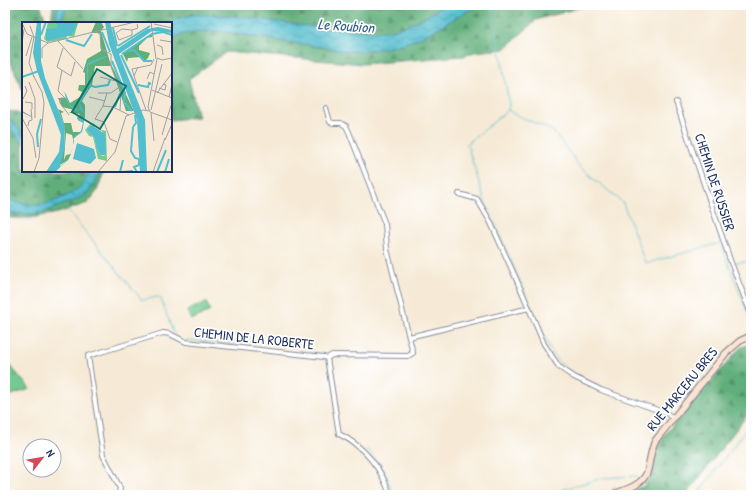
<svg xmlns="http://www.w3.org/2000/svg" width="756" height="500" viewBox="0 0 756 500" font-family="'Patrick Hand',sans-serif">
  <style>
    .grass { fill: url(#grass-tufts); stroke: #487d76 }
    .forest { fill: url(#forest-firs); stroke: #3e6f6c }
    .garden { fill: #75cb8f; stroke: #487d76 }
    .water { fill: url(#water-waves); stroke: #377696 }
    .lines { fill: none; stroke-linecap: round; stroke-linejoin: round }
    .stream { stroke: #53bece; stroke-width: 1 }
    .street-casing { stroke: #888c9a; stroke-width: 6 }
    .secondary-casing { stroke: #888c9a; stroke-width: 8 }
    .street { stroke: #fff; stroke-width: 4 }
    .secondary { stroke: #fde4d1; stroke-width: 5.5 }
    .labels { text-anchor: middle; stroke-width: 3.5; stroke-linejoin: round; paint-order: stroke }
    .street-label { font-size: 14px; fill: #1b2f5e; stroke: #fff }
    .water-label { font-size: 15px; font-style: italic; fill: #2f6185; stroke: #fff }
    .inset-river { fill: none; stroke: #53bece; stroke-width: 2 }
    .inset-road { fill: none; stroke: #9e9fa6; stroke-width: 1 }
    .view { fill: #0f766e; fill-opacity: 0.15; stroke: #0f766e; stroke-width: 2 }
    .inset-edge { fill: none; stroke: #1b2f5e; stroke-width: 2 }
  </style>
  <defs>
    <pattern id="grass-tufts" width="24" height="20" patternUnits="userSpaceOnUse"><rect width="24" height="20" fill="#75cb8f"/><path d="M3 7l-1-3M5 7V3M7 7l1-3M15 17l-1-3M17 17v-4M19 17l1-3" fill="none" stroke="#5fa578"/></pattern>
    <pattern id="forest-firs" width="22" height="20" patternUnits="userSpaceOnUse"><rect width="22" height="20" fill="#60af7a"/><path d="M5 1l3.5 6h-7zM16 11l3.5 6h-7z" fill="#4e8f67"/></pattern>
    <pattern id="water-waves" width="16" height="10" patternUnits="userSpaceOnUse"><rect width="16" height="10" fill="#53bece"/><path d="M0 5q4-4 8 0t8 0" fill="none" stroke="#449baa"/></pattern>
  </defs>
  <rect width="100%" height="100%" fill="#fff"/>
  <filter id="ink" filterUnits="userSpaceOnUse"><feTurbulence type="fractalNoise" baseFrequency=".025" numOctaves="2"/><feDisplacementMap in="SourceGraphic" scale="8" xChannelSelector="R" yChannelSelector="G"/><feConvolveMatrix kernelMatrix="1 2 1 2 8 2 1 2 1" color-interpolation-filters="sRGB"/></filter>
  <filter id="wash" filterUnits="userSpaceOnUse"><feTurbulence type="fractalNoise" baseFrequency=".012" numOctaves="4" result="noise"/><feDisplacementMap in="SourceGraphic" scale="16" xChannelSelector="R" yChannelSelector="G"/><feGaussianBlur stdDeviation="0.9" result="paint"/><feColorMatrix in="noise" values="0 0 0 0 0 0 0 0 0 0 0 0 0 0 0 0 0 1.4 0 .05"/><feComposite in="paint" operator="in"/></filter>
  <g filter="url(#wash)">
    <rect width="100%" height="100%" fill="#f6ead6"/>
    <polygon class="grass" points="5,339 9,364 30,389 5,397"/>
    <g class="forest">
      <polygon points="5,5 40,5 47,23 23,23 23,91 5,49"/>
      <polygon points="53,5 589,5 536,20 505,49 474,52 464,56 362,64 226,52 189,79 198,117 171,120 171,23 51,23"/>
      <polygon points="5,111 18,112 23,118 23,171 104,171 97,191 88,203 58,213 30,218 5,218"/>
      <polygon points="751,343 751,410 686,495 621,495 644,486 653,473 657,448 666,433 740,348"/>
    </g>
    <polygon class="garden" points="206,302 210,311 191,320 187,311"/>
    <g class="water">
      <polygon points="58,5 66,5 61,23 55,23"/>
      <path d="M445,5H480C459,14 441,28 421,37C398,48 371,51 346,51L218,31C198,31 189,30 171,40V23H168C189,10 217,15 242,17C277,21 312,28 348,30C362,31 376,33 390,30C410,27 428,15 445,5Z"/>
      <path d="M5,117C16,123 23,132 23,144L12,130L5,126Z"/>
      <path d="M90,171H101L88,193L78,199L44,212L31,214L5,213V201C14,201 24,204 33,205C47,206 73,195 82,185C85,181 88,175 90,171Z"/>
    </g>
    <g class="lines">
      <g class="stream">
        <path d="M492,10L501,55L509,105L508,110L467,144L485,202L549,347C551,351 554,356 557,360C577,383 639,401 669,411"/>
        <polyline points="508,110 514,114 553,131 581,168 623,203 645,262 647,263 720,243 751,320"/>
        <polyline points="69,212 142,300 158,297 161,299 173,332 176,335"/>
        <polyline points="734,263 751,261"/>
        <polyline points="186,340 233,344"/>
        <polyline points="236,345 254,347"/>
        <polyline points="311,354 325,355"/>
        <polyline points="329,359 338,409"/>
        <polyline points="367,449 386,476 393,495"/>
        <polyline points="544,495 602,478 637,476"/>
        <polyline points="697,495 751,423"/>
      </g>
    </g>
  </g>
  <g filter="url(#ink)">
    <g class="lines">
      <defs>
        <g id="street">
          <polyline points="676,102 730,260 751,314"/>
          <polyline points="326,108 330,122 333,123 341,123 346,126 349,132 385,224 387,249 409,337"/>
          <polyline points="459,194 477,199 490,221 522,292 544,344 559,367 574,377 601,390 666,413 673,418"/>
          <polyline points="118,495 120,489 118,484 103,455 88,356 163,333 170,334 186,342 324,357 327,358"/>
          <path d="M390,495C382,469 364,446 339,434L327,358L332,355L408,356L413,353L409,337L529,308"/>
        </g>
        <path id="secondary" d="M611,495C625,490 645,485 648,469C650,459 651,450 655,441L726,353L740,341L751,336"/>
      </defs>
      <use href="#street" class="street-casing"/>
      <use href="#secondary" class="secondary-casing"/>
      <use href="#street" class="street"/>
      <use href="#secondary" class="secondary"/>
    </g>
  </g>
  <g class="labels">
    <g class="street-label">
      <text transform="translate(715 182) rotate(72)" y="5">CHEMIN DE RUSSIER</text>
      <text transform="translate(254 338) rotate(6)" y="5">CHEMIN DE LA ROBERTE</text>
      <text transform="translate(682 389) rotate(-51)" y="5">RUE MARCEAU BRES</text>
    </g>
    <g class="water-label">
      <text transform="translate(346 26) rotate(4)" y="5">Le Roubion</text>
    </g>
  </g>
  <g transform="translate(22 22)">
    <rect width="150" height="150" fill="#f6ead6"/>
    <path d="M69,101L73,102L72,106L84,109L85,139L76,137L71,115L67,114L63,108ZM69,103L71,106L80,109L84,133L80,134L74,125L72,115L64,108Z" fill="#75cb8f" fill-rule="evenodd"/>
    <path d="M74,0H79L82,5L79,9L88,40L112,89H104L89,44H73L70,63L60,79L63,83V96L57,99L55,96L58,92L47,91L52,88L40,85L36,76H45L48,81L58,75L60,70L56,68L57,63H63V51L61,50L65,37L79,29L78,11H69ZM131,12L130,15L125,16L117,24V28L128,31L126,36L123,39L119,35L106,36L105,40L101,32ZM36,87L42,90L39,91L42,101H49L51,110H59L51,117L50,113L44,111L42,138L44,133L49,132L46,138L36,144L43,123L42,102Z" fill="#60af7a"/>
    <path d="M26,0H56V1L52,15L45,14L44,17L26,20L22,17Z" fill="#75cb8f"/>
    <path d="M15,0H19V39L23,56L42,102L43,123L38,145L46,137L52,123L51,119L52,115L59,109L61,101L56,98L55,95L57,94L60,93L56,96L60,98L63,93L59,88H53L49,85L44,77L43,72L41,69L44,72L49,84L58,88L57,80L65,68V42L70,39L88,33L66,43V69L58,81L63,92L61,106L60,110L52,116V123L46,138L33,150H24L37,130L39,113L15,49L11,31ZM33,0H55V2L50,13L24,19V7L34,6L36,4ZM83,0H88L95,27L125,7L136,5L150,8V11L130,9L97,32L123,98L125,150H118L115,98L87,22ZM69,103L83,112L84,133H79L74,125L72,115L64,108ZM55,121L72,127L74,136L68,142L51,137Z" fill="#53bece"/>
    <path class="inset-river" d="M91,6L95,24M80,10L88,30M19,13L24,0M44,18L62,24L70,12M96,24L128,4M105,29L112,28L122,39H130M100,32L130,12L141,10L150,13M99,33L117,71M90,39L103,71L102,80L110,89M0,55L17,49M67,63L73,65L86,63L88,58M116,63L126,65L127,61L129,62M93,85L98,71M111,105L114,101L113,93M111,105L109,129L113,136L117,137M16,125L15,112L19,97M98,150L101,138M99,150L111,149M115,150L112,145L117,143V137M135,150L144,128M143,150L147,137"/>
    <path class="inset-road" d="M129,0L134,37M0,1L5,12L26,21L113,0M132,2L150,6M8,4L12,15L7,41L12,55M100,7L94,11L97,18L110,13V8M100,7L110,8L116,6L115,2M74,10L78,12L79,27L89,32V45L99,70L98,88M138,18L150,20M36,19L61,47M0,21L2,7M135,23L140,25L141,33M41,26L35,45L49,54L53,40M4,34L10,15M20,36V26L26,21M135,36L140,38L150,36M135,37L126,85L128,90L150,98M116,45L112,54L124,88M40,48L36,69L43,76H39L38,81L47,93M11,53L20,70L22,81L17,136L12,150M112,54L110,47L129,43L132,37M78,55L94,59M125,57L128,50L132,52M7,60L13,77V96M137,66L143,68L144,63L141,62M130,68L150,76M76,71H89L96,66M85,71L81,84L91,85L107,93M135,71L150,51M67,75L83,79M147,75L150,62M1,77L5,69L3,64M3,80L10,81V87M81,84L73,97L82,100L88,117L95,120M129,88L140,42M129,91L132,119M4,92L1,90L10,95M0,96L11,116L14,136M145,96L150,81M6,104L7,99L10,98L9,87M140,113L145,96M143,118L150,102M76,150L93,130L104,94L121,88L127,89M131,150L143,116"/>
    <path class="view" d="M75,47L104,64L78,107L50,90Z"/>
    <rect width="150" height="150" class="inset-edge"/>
  </g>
  <rect width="756" height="500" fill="none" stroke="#fff" stroke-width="20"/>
  <g transform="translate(42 458) rotate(59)"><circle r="19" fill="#ffffff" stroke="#a4acbf"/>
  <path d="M0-3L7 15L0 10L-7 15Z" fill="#d1495b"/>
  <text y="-6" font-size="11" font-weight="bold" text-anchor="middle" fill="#1b2f5e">N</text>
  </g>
</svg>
